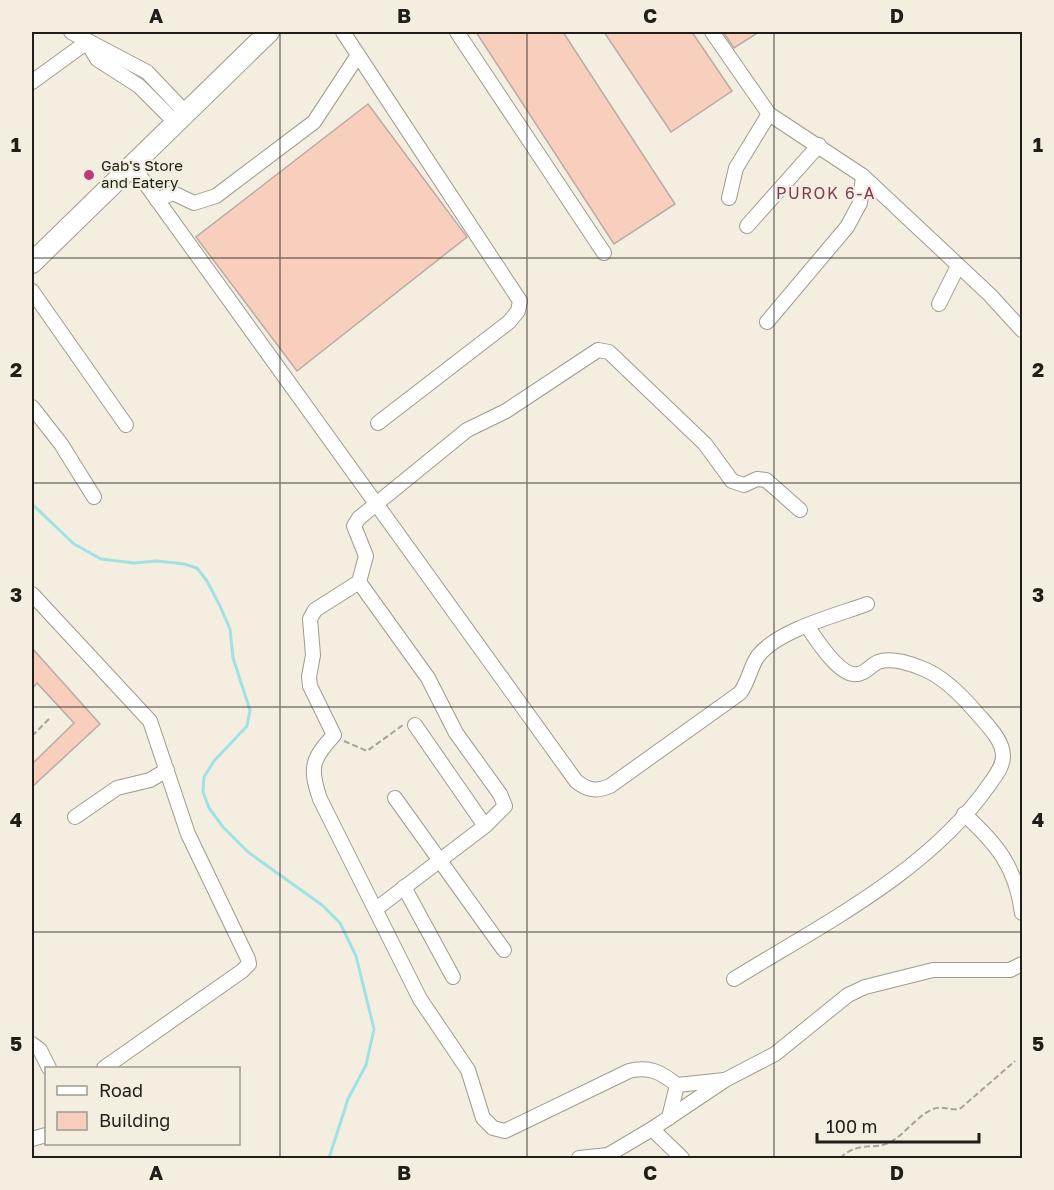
<svg xmlns="http://www.w3.org/2000/svg" width="1054" height="1190" viewBox="0 0 1054 1190" font-family="'Golos Text',sans-serif">
  <style>
    .lines { fill: none; stroke-linecap: round; stroke-linejoin: round }
    .stream { stroke: #a0e2e3; stroke-width: 3 }
    .building { fill: #f8cebd; stroke: #baaba5; stroke-width: 1.5 }
    .minor-casing { stroke: #9f9b8e; stroke-width: 16 }
    .highway-casing { stroke: #9f9b8e; stroke-width: 22 }
    .path { stroke: #a7a399; stroke-width: 2; stroke-dasharray: 6 3; stroke-linecap: butt }
    .minor { stroke: #fff; stroke-width: 14 }
    .highway { stroke: #fff; stroke-width: 20 }
    .grid { fill: none; stroke: #1f1e19; stroke-width: 1.5; stroke-opacity: 0.55 }
    .poi-dot { fill: #bf397b; stroke: #f3eee0; stroke-width: 2 }
    .labels { text-anchor: middle; stroke-width: 4.5; stroke-linejoin: round; paint-order: stroke }
    .poi-label { font-size: 15px; fill: #1f1e19; stroke: #f3eee0; text-anchor: start }
    .neighbourhood-label { font-size: 16px; letter-spacing: 1.5px; fill: #7f3b59; stroke: #f3eee0 }
    .neatline { fill: none; stroke: #1f1e19; stroke-width: 2 }
    .grid-label { font-size: 20px; text-anchor: middle; font-weight: bold; fill: #1f1e19 }
  </style>
  <rect width="100%" height="100%" fill="#f3eee0"/>
  <g class="lines">
    <polyline class="stream" points="32,504 74,544 101,559 134,563 157,561 184,564 197,568 207,581 220,606 230,629 233,658 250,710 247,726 214,761 204,777 203,792 209,808 223,827 248,852 322,905 340,923 356,956 374,1029 366,1065 348,1099 329,1158"/>
  </g>
  <g class="building">
    <polygon points="476,32 563,32 675,204 614,244"/>
    <polygon points="604,32 692,32 732,91 671,132"/>
    <polygon points="723,32 759,32 734,48"/>
    <polygon points="368,104 467,237 297,371 196,237"/>
    <polygon points="32,648 100,724 32,787 32,764 74,723 37,683 32,689"/>
  </g>
  <g class="lines">
    <defs>
      <g id="minor">
        <polyline points="71,32 147,72 185,112"/>
        <polyline points="343,32 520,301 518,311 509,322 378,423"/>
        <polyline points="457,32 604,253"/>
        <polyline points="712,32 769,114 863,176 990,295 1022,330"/>
        <polyline points="87,42 97,59 139,86 176,123"/>
        <polyline points="32,82 87,42"/>
        <path d="M132,165L576,781C587,790 596,792 610,786L740,693C749,681 750,667 758,656C778,630 837,615 867,604"/>
        <polyline points="729,198 736,168 769,114"/>
        <polyline points="157,200 173,193 194,203 216,196 314,122 358,55"/>
        <polyline points="747,226 819,145"/>
        <polyline points="32,291 126,425"/>
        <polyline points="939,304 958,266"/>
        <polyline points="767,322 847,227 860,203 863,176"/>
        <polyline points="32,407 61,444 94,497"/>
        <polyline points="359,582 428,678 456,733 500,794 505,806 485,826 376,909"/>
        <polyline points="32,594 150,721 188,834 248,959 249,964 242,971 104,1068"/>
        <polyline points="415,725 485,826"/>
        <polyline points="395,798 504,950"/>
        <path d="M964,814C997,844 1016,867 1022,913"/>
        <polyline points="75,817 117,788 150,780 167,770"/>
        <polyline points="404,887 453,977"/>
        <path d="M734,979C823,924 928,872 989,785C995,776 1003,767 1003,756C1003,739 985,723 975,711C962,696 944,678 926,670C913,664 892,657 878,662C871,665 866,673 858,674C840,678 816,639 807,626"/>
        <polyline points="32,1044 40,1050 49,1068"/>
        <path d="M725,1080L677,1085C661,1072 649,1066 629,1071L505,1131L493,1128L483,1118L468,1070L420,999L320,799C309,767 312,759 334,735L310,686L309,677L313,655L310,619L315,610L359,582L366,556L354,526L359,518L467,430L506,411L598,350L609,352L705,444L732,481L744,485L757,479L766,480L800,510"/>
        <polyline points="669,1118 677,1085"/>
        <polyline points="652,1129 682,1158"/>
        <polyline points="32,1139 46,1135"/>
        <polyline points="579,1158 608,1155 652,1129 725,1080 775,1054 848,995 865,987 933,970 1010,970 1022,964"/>
      </g>
      <polyline id="highway" points="32,263 269,32"/>
    </defs>
    <use href="#minor" class="minor-casing"/>
    <use href="#highway" class="highway-casing"/>
    <g class="path">
      <polyline points="32,736 50,718"/>
      <polyline points="344,741 367,751 403,725"/>
      <path d="M840,1158C861,1139 874,1152 892,1141C907,1132 917,1116 933,1109C943,1105 952,1112 961,1108L1015,1061"/>
    </g>
    <use href="#minor" class="minor"/>
    <use href="#highway" class="highway"/>
  </g>
  <path class="grid" d="M280,32V1158M527,32V1158M774,32V1158M32,258H1022M32,483H1022M32,707H1022M32,932H1022"/>
  <circle class="poi-dot" cx="89" cy="175" r="6"/>
  <g class="labels">
    <g class="poi-label">
      <text x="101" y="171">Gab's Store<tspan x="101" dy="17">and Eatery</tspan></text>
    </g>
    <g class="neighbourhood-label">
      <text x="826" y="199">PUROK 6-A</text>
    </g>
  </g>
  <rect width="1054" height="1190" fill="none" stroke="#f3eee0" stroke-width="66"/>
  <rect x="45" y="1067" width="195" height="78" fill="#f3eee0" stroke="#9e9b90" stroke-width="1.5"/>
  <rect x="57" y="1086" width="30" height="9" fill="#ffffff" stroke="#9e9b90" stroke-width="1.5"/>
  <text x="99" y="1097" font-size="18" fill="#1f1e19">Road</text>
  <rect x="57" y="1112" width="30" height="18" fill="#f8cebd" stroke="#9e9b90" stroke-width="1.5"/>
  <text x="99" y="1127" font-size="18" fill="#1f1e19">Building</text>
  <path d="M817 1133v9h162v-9" fill="none" stroke="#1f1e19" stroke-width="3"/>
  <text x="826" y="1133" font-size="18" fill="#1f1e19" stroke="#f3eee0" stroke-width="4.5" paint-order="stroke">100 m</text>
  <rect x="33" y="33" width="988" height="1124" class="neatline"/>
  <g class="grid-label">
    <text x="156" y="23">A</text>
    <text x="404" y="23">B</text>
    <text x="650" y="23">C</text>
    <text x="897" y="23">D</text>
    <text x="16" y="152">1</text>
    <text x="1038" y="152">1</text>
    <text x="16" y="377">2</text>
    <text x="1038" y="377">2</text>
    <text x="16" y="602">3</text>
    <text x="1038" y="602">3</text>
    <text x="16" y="827">4</text>
    <text x="1038" y="827">4</text>
    <text x="16" y="1051">5</text>
    <text x="1038" y="1051">5</text>
    <text x="156" y="1180">A</text>
    <text x="404" y="1180">B</text>
    <text x="650" y="1180">C</text>
    <text x="897" y="1180">D</text>
  </g>
</svg>
